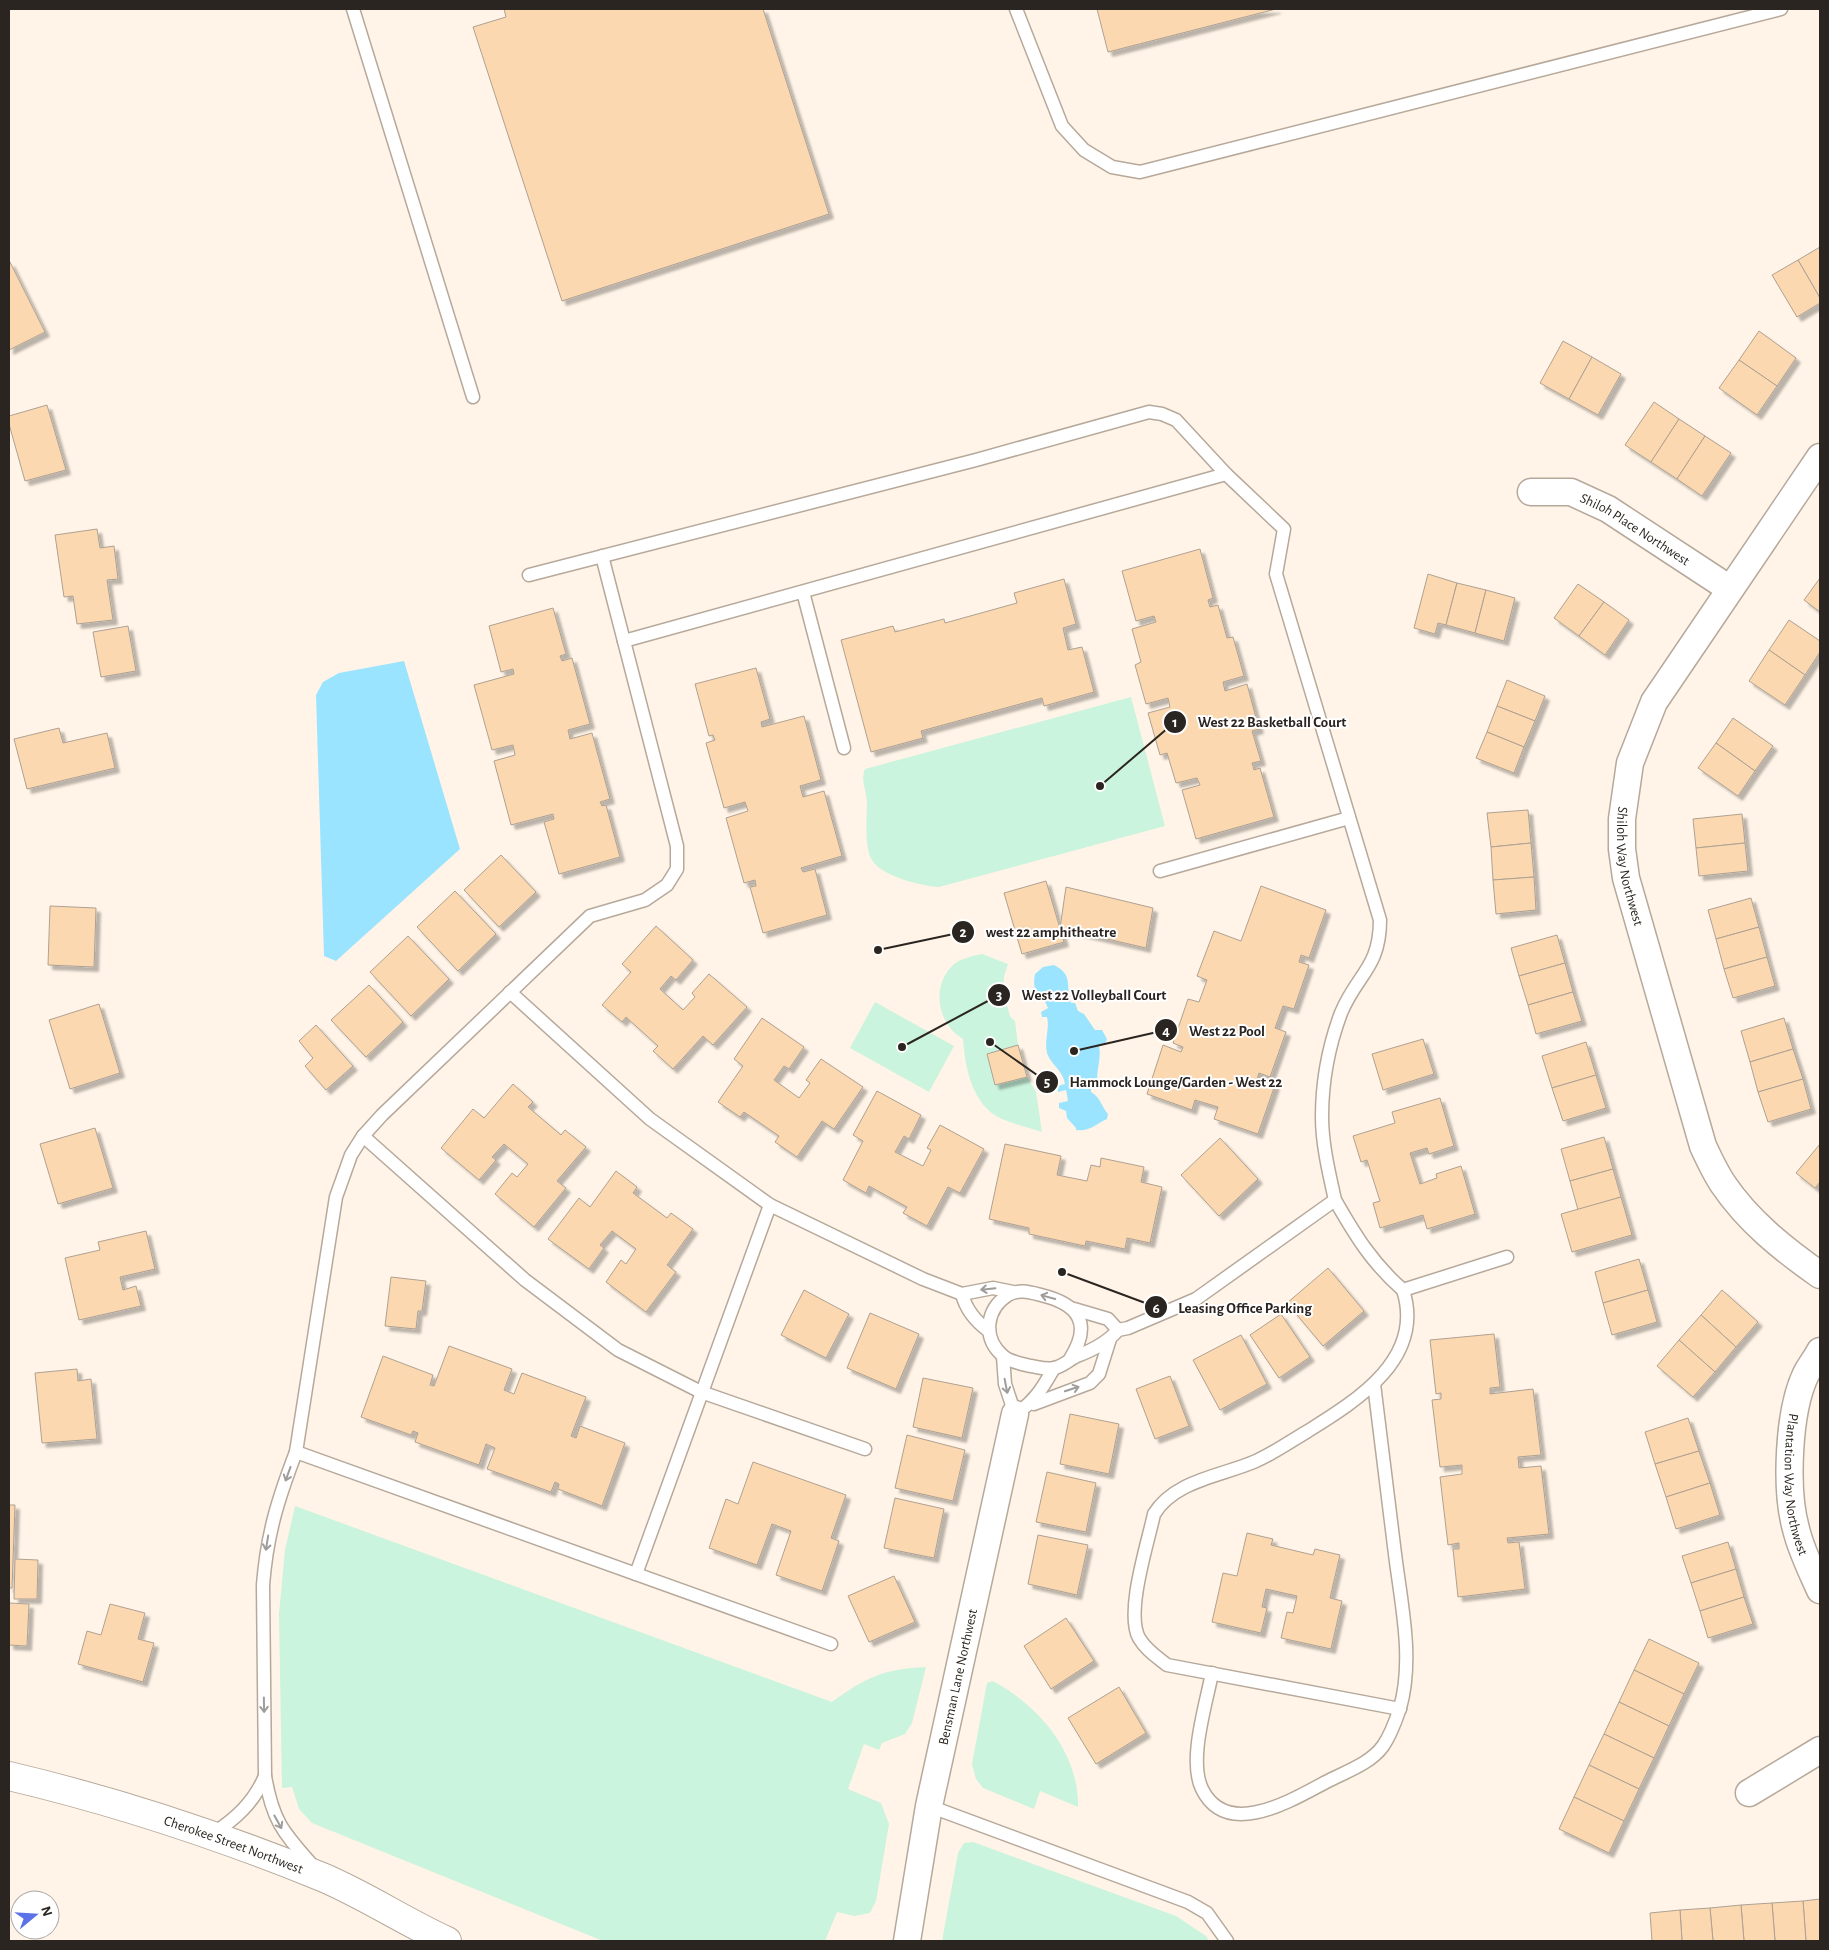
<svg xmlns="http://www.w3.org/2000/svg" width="1829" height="1950" viewBox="0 0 1829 1950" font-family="'Alegreya Sans',sans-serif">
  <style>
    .green { fill: #caf4dd }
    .water { fill: #9ae4ff }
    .building { fill: #fbd8b0; stroke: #aea193; filter: url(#shadow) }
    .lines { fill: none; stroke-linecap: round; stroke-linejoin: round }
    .service-casing { stroke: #b6a99b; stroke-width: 15 }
    .minor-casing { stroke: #b6a99b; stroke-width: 29 }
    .secondary-casing { stroke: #b6a99b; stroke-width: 30 }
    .service { stroke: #fff; stroke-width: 12 }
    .minor { stroke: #fff; stroke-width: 26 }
    .secondary { stroke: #fff; stroke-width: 28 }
    .oneway { stroke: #9f9d9b }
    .labels { text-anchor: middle; stroke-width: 4; stroke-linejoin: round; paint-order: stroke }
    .street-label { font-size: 14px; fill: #2a2520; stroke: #fff }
    .leader { fill: none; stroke: #2a2520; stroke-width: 2 }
    .callout-dot { fill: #2a2520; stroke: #fff; stroke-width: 2 }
    .mark-label { font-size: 15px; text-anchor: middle; font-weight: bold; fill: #fff }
    .callout-label { font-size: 15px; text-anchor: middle; font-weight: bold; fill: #2a2520; stroke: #fff; stroke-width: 4; stroke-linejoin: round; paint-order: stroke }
  </style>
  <defs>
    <filter id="shadow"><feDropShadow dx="4.5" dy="4.5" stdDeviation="1" flood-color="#0004"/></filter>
  </defs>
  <rect width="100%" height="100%" fill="#fff4e7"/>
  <g class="green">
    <path d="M1131,697L1165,826L939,887C921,886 881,876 872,860C864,848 867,817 867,803C867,791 860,780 865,769Z"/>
    <path d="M982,954L1008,964L1004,976L1003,992L1010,1016L1015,1021L1018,1045L1027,1077L1036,1092L1042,1132C1029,1128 1014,1124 1002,1119C972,1106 965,1067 963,1039C937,1024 931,986 953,965C962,958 972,956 982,954Z"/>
    <polygon points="875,1002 954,1046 929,1092 850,1048"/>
    <path d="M295,1506L832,1702C866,1677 884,1669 926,1667L912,1723L905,1734L882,1743L879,1750L864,1744L848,1789L881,1803L889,1824L876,1901L870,1913L854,1916L837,1912L825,1941H603L312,1823L299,1809L292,1787L282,1788L279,1614L285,1550Z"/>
    <path d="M993,1681C1039,1706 1079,1752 1078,1807L1040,1791L1034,1809L983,1788L976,1779L972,1764L987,1683Z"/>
    <polygon points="973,1842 1176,1916 1206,1936 1209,1941 942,1941 958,1853 964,1843"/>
  </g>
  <g class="water">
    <polygon points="404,661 460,849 336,961 324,956 316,695 323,682 339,673"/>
    <path d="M1054,965C1074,975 1065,985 1071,1003H1075L1078,1011L1084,1014L1095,1030H1102L1107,1039L1105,1044L1099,1046C1102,1060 1095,1071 1098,1084L1091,1086V1092C1101,1098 1101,1106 1108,1114L1107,1119C1097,1123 1090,1132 1076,1130V1128L1067,1118L1066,1111L1059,1108V1103L1068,1101L1066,1090L1058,1092L1057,1086L1065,1084C1063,1070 1051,1065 1047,1053C1044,1039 1050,1029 1047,1017H1042L1041,1012L1048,1008C1042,992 1031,995 1035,974L1043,967Z"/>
  </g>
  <g class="building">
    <polygon points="504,9 763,9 829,214 562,301 473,27 506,17"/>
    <polygon points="1097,9 1276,9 1108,52"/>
    <polygon points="1820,247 1820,298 1798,260"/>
    <polygon points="1798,260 1820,298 1820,303 1797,317 1772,275"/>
    <polygon points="10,262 45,332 9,350 9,263"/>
    <polygon points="1759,331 1796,358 1777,386 1739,360"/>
    <polygon points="1563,341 1592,357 1569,399 1540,383"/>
    <polygon points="1592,357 1621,374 1598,415 1569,399"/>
    <polygon points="1739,360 1777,386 1757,415 1719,388"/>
    <polygon points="1654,402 1679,419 1651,462 1625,445"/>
    <polygon points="47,405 66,470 25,481 9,424 9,416"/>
    <polygon points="1679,419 1705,436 1677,479 1651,462"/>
    <polygon points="1705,436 1731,453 1702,496 1677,479"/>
    <polygon points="97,529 100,548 114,546 118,579 107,580 113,620 77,624 73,596 64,597 55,535"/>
    <polygon points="1200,549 1213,598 1208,600 1210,607 1218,605 1227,638 1233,637 1244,676 1223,682 1225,691 1247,684 1259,729 1252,731 1261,761 1252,763 1254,770 1260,768 1274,817 1196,839 1182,790 1200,785 1197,778 1176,783 1167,753 1160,755 1148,713 1170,707 1168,698 1146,704 1135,665 1141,662 1132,629 1156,622 1154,616 1136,621 1122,571"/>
    <polygon points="1428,574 1457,583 1446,625 1438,623 1435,634 1414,628"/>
    <polygon points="1820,578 1820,612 1804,600"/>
    <polygon points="1064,579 1076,624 1063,628 1068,650 1082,647 1094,692 1044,706 1042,698 921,731 923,738 871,752 841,640 893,626 895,632 944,619 945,623 1017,603 1014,593"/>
    <polygon points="1457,583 1486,590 1475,633 1446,625"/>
    <polygon points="1578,584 1604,602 1579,636 1554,618"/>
    <polygon points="1486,590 1515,598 1504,641 1475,633"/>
    <polygon points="1604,602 1629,620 1605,655 1579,636"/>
    <polygon points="553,608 566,654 560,656 562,661 572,658 590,724 568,730 570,739 592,733 610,799 600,802 602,806 606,805 620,857 559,874 544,822 554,819 553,814 511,825 494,761 515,755 513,745 492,750 474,685 514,674 513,669 501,672 489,626"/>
    <polygon points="1789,620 1820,641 1820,652 1805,675 1769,650"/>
    <polygon points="128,626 136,671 101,677 93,632"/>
    <polygon points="1769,650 1805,675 1785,705 1749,681"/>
    <polygon points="756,668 770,719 761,722 762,727 804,716 821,780 800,786 803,797 824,791 842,856 801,868 803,872 815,869 827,915 763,933 750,887 756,886 755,880 744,883 726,818 748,811 745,802 724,808 706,743 715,740 713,735 709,736 695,684"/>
    <polygon points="1507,680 1545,696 1535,721 1497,706"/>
    <polygon points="1497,706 1535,721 1524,747 1487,732"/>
    <polygon points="1733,718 1773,746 1755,771 1716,743"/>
    <polygon points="59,728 63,743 107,733 115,768 27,789 14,739"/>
    <polygon points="1487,732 1524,747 1514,773 1476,758"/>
    <polygon points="1716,743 1755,771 1738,796 1698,768"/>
    <polygon points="1528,810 1531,843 1491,847 1487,813"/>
    <polygon points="1742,814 1745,843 1696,848 1693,819"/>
    <polygon points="1531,843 1534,877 1493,880 1491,847"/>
    <polygon points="1745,843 1748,871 1699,876 1696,848"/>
    <polygon points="501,855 536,892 499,927 464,890"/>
    <polygon points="1534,877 1536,910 1496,914 1493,880"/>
    <polygon points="1046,881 1064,942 1022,954 1004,893"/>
    <polygon points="1261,886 1326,910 1309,958 1301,955 1299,962 1309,965 1294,1009 1283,1006 1275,1028 1286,1032 1270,1077 1259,1073 1257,1079 1275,1085 1258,1134 1214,1119 1218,1107 1195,1100 1192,1110 1147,1094 1163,1045 1181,1052 1183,1047 1173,1043 1188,999 1199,1002 1207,980 1197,976 1214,931 1241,941"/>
    <polygon points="1066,887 1153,908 1146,948 1060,928"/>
    <polygon points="455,891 496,934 458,971 417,927"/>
    <polygon points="1751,898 1759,927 1716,939 1708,910"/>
    <polygon points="50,906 96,908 94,967 48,965"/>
    <polygon points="656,926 693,960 676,980 671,976 660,989 683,1010 695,997 692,993 709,974 747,1007 713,1045 703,1036 673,1069 653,1051 658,1046 626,1017 622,1022 602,1005 631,972 622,964"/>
    <polygon points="1759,927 1767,957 1724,969 1716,939"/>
    <polygon points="1557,935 1565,963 1519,976 1511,948"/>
    <polygon points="408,936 449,979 411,1016 370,972"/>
    <polygon points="1767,957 1775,986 1733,998 1724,969"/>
    <polygon points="1565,963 1573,992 1528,1005 1519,976"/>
    <polygon points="369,985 403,1022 366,1057 331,1020"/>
    <polygon points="1573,992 1582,1021 1536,1034 1528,1005"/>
    <polygon points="99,1004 120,1073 70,1089 49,1020"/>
    <polygon points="762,1018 804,1047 789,1069 784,1066 774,1080 799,1098 810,1083 806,1080 821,1059 863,1087 834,1129 822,1121 797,1157 775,1142 779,1136 744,1112 740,1117 718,1102 743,1066 734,1059"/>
    <polygon points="1784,1018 1793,1049 1750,1062 1741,1031"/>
    <polygon points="316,1025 353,1066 326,1090 305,1066 313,1058 299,1041"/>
    <polygon points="1423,1039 1434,1074 1383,1090 1372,1054"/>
    <polygon points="1586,1042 1596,1075 1552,1088 1542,1056"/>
    <polygon points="1018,1045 1027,1077 995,1085 987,1054"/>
    <polygon points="1793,1049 1803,1079 1758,1092 1750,1062"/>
    <polygon points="1596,1075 1606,1108 1563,1121 1552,1088"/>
    <polygon points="1803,1079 1811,1109 1768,1122 1758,1092"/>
    <polygon points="513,1084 533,1102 528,1107 561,1135 565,1130 586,1147 557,1181 566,1188 534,1227 495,1194 512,1173 517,1177 528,1164 504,1144 492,1157 496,1160 479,1180 441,1148 473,1109 484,1118"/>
    <polygon points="877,1091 921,1115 909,1139 904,1136 895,1152 923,1166 931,1150 927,1148 940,1125 984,1149 960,1193 948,1187 927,1226 903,1213 907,1207 869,1186 866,1193 843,1180 863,1141 853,1135"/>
    <polygon points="1440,1098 1454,1146 1429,1154 1427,1148 1410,1153 1420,1184 1437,1178 1436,1174 1461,1166 1475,1214 1427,1229 1423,1215 1380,1228 1373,1203 1380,1201 1367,1160 1361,1162 1353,1136 1395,1123 1392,1112"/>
    <polygon points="95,1128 113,1188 58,1204 40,1144"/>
    <polygon points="1604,1137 1613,1169 1570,1181 1561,1149"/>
    <polygon points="1220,1138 1258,1179 1219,1216 1181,1175"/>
    <polygon points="1005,1144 1061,1156 1057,1175 1087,1181 1091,1165 1100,1167 1101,1158 1144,1167 1141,1182 1162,1187 1150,1243 1127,1238 1125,1249 1086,1241 1085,1246 1029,1234 1029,1228 989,1219"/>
    <polygon points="1820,1144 1820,1182 1815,1188 1796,1173"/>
    <polygon points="1613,1169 1621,1197 1578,1210 1570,1181"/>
    <polygon points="616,1171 637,1187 633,1193 667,1218 671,1213 693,1229 667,1265 676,1272 646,1312 606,1282 621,1260 626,1264 636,1249 612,1231 600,1245 604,1248 589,1269 548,1239 579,1198 590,1207"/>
    <polygon points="1621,1197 1632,1235 1572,1252 1561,1214"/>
    <polygon points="146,1231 155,1269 120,1277 123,1290 136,1286 141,1306 79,1320 65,1258 100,1250 98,1242"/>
    <polygon points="1639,1259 1648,1290 1603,1303 1595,1272"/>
    <polygon points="1328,1268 1364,1311 1323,1346 1287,1303"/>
    <polygon points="391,1277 426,1281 422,1311 418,1311 416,1329 385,1326"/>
    <polygon points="804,1290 849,1314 826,1358 781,1335"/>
    <polygon points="1648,1290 1657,1322 1612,1335 1603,1303"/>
    <polygon points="1722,1290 1758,1322 1736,1347 1701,1315"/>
    <polygon points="870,1313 919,1334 896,1389 847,1368"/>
    <polygon points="1281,1314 1310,1357 1279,1378 1250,1335"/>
    <polygon points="1701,1315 1736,1347 1715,1372 1679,1340"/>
    <polygon points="1494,1334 1500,1387 1490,1388 1490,1394 1533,1389 1541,1455 1518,1457 1519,1468 1541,1466 1549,1534 1507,1538 1508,1543 1519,1542 1525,1589 1458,1597 1453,1549 1459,1549 1459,1543 1448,1545 1440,1477 1462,1474 1462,1465 1440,1467 1432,1400 1441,1399 1441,1393 1436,1394 1430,1340"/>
    <polygon points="1241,1335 1267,1384 1220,1410 1193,1360"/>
    <polygon points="1679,1340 1715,1372 1693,1397 1657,1366"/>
    <polygon points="449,1346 512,1369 504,1390 514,1394 522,1373 586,1397 571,1436 576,1438 580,1426 625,1443 602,1506 558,1489 559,1484 555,1482 551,1492 487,1469 495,1448 486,1444 479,1465 415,1442 418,1433 413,1431 411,1435 361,1417 383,1356 433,1375 430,1385 434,1386"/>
    <polygon points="77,1369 78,1381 91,1379 97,1439 42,1443 35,1373"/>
    <polygon points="1170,1376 1189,1426 1155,1439 1136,1389"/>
    <polygon points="923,1378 973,1388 962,1438 913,1427"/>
    <polygon points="1070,1414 1119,1424 1109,1474 1060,1464"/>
    <polygon points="1688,1418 1699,1451 1655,1464 1645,1432"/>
    <polygon points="907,1435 965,1450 953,1501 895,1488"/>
    <polygon points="1699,1451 1710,1483 1666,1497 1655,1464"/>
    <polygon points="753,1462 846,1495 831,1538 839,1541 822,1591 776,1575 791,1531 772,1524 757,1565 709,1548 726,1499 738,1504"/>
    <polygon points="1047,1472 1096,1483 1086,1532 1036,1522"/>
    <polygon points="1710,1483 1720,1515 1676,1529 1666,1497"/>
    <polygon points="895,1498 944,1509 934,1558 884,1548"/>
    <polygon points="9,1505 15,1505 12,1588 9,1588"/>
    <polygon points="1247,1533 1273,1539 1271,1545 1313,1555 1315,1549 1340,1555 1330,1598 1342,1601 1331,1649 1281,1638 1287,1612 1293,1613 1297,1596 1266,1589 1262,1607 1267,1608 1261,1633 1212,1622 1223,1573 1237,1576"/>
    <polygon points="1038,1535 1088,1545 1077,1595 1028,1584"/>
    <polygon points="1728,1542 1736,1569 1691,1583 1682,1556"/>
    <polygon points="15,1559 38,1560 37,1599 14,1599"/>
    <polygon points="1736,1569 1744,1597 1700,1611 1691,1583"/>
    <polygon points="894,1576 915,1622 869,1642 848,1596"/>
    <polygon points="1744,1597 1753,1624 1708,1638 1700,1611"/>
    <polygon points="9,1603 29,1604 27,1646 9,1645"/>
    <polygon points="110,1604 145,1613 138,1639 154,1643 143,1682 78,1664 87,1631 101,1635"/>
    <polygon points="1066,1618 1094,1661 1051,1689 1024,1646"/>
    <polygon points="1649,1639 1699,1663 1684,1694 1634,1670"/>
    <polygon points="1634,1670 1684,1694 1669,1726 1619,1702"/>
    <polygon points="1119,1687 1146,1733 1096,1764 1068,1718"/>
    <polygon points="1619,1702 1669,1726 1654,1758 1604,1734"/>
    <polygon points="1604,1734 1654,1758 1639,1789 1589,1765"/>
    <polygon points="1589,1765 1639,1789 1624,1821 1574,1797"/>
    <polygon points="1574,1797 1624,1821 1609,1853 1559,1829"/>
    <polygon points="1820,1899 1820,1941 1806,1941 1803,1901"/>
    <polygon points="1803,1901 1806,1941 1775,1941 1772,1903"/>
    <polygon points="1772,1903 1775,1941 1744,1941 1741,1905"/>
    <polygon points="1741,1905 1744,1941 1713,1941 1710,1908"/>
    <polygon points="1710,1908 1713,1941 1682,1941 1680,1910"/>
    <polygon points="1680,1910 1682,1941 1652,1941 1650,1913"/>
  </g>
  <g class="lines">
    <defs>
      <g id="service">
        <polyline points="353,9 473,397"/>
        <polyline points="1016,9 1062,126 1084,150 1112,167 1140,172 1781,9"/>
        <polyline points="602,556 677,846 677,869 667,885 645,900 590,916 382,1115 363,1136 351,1155 336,1197 296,1452 831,1644"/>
        <path d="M529,575L976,460L1149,412L1162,414L1176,420L1226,474L1284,529L1276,574L1380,920C1380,968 1357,974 1341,1013C1329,1045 1322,1082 1322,1117C1322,1144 1329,1173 1335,1200L1196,1299L1128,1328L1118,1330C1107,1343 1093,1350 1077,1356C1070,1359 1062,1367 1054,1368C1046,1370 1038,1367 1031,1366C1022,1364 1010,1362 1003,1356C982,1338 986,1309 1008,1295C1019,1289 1029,1292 1041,1295C1078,1304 1093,1323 1070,1359"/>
        <polyline points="803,592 844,748"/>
        <polyline points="624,641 1226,474"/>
        <polyline points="1160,871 1349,818"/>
        <polyline points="510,992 650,1119 770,1205 923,1279 962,1294 993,1288 1013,1292"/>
        <polyline points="363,1136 525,1280 618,1350 701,1392 865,1449"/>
        <path d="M1335,1200C1355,1235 1372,1263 1403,1290L1507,1257"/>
        <path d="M962,1294C966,1310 975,1321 989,1331"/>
        <polyline points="1074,1309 1108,1319 1118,1330"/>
        <path d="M1003,1356L1005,1384L1015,1414C1034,1403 1043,1387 1054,1368"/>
        <polyline points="1034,1404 1090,1383 1099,1374 1110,1339"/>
        <path d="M296,1452C278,1499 267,1534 263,1585L265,1776C273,1823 284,1833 314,1867"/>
        <polyline points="636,1574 770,1205"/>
        <path d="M1212,1673C1206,1705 1188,1760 1202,1789C1227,1840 1292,1800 1326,1782C1345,1772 1370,1764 1383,1746C1390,1736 1396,1720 1400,1708C1414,1659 1401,1603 1395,1554C1388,1497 1381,1441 1374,1384"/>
        <path d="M1400,1709L1167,1665C1157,1657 1146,1650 1139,1638C1125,1612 1148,1543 1154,1514C1175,1480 1222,1476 1256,1461C1274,1453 1291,1441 1308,1431C1358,1400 1425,1358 1403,1290"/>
        <polyline points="929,1806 1188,1902 1207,1913 1227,1941"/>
        <path d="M212,1834C236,1819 254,1802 265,1776"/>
      </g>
      <g id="minor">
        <path id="s1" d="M1820,457L1654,702L1630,763L1622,819V849L1626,878L1703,1146C1709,1159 1715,1172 1723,1184C1748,1221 1783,1249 1820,1275"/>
        <path id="s2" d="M1531,492H1571L1608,509L1730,589"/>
        <path id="s3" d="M1820,1351C1816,1359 1810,1366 1806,1374C1788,1411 1785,1490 1796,1529C1801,1550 1811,1570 1820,1590"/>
        <polyline points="1749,1793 1820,1750"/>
        <path id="s4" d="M907,1941L929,1806L1015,1414"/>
      </g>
      <g id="secondary">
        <path id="s5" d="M9,1776C115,1801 221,1836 322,1877C365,1895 405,1922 447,1941"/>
      </g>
    </defs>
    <use href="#service" class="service-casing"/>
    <use href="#minor" class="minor-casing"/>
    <use href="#secondary" class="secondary-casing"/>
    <use href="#service" class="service"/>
    <use href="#minor" class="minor"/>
    <use href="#secondary" class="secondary"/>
  </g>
  <defs><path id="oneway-shaft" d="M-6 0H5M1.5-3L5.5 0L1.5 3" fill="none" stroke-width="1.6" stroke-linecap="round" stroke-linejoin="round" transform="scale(1.25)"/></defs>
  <g class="oneway">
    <use href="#oneway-shaft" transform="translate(988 1289) rotate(174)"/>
    <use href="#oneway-shaft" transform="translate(1048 1297) rotate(-165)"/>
    <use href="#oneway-shaft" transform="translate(1006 1386) rotate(79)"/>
    <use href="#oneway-shaft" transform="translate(1072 1389) rotate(-18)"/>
    <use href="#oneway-shaft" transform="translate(288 1474) rotate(110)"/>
    <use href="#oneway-shaft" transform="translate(267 1543) rotate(99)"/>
    <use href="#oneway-shaft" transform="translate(264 1705) rotate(89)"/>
    <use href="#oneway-shaft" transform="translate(278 1822) rotate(61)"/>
  </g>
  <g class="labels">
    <g class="street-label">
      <text dy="5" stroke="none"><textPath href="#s2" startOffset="114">Shiloh Place Northwest</textPath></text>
      <text dy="5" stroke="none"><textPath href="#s1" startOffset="466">Shiloh Way Northwest</textPath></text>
      <text dy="5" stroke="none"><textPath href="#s3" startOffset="140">Plantation Way Northwest</textPath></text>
      <text dy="5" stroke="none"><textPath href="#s4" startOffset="269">Bensman Lane Northwest</textPath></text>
      <text dy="5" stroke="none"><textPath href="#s5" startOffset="235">Cherokee Street Northwest</textPath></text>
    </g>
  </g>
  <path class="leader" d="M1100 786L1175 722M878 950L963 932M902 1047L999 995M1074 1051L1166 1030M990 1042L1047 1082M1062 1272L1156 1307"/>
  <g class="callout-dot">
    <circle cx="1100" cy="786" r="5"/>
    <circle cx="878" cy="950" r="5"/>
    <circle cx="902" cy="1047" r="5"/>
    <circle cx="1074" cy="1051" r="5"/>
    <circle cx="990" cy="1042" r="5"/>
    <circle cx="1062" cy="1272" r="5"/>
    <circle cx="1175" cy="722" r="12"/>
    <circle cx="963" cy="932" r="12"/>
    <circle cx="999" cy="995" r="12"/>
    <circle cx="1166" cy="1030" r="12"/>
    <circle cx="1047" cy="1082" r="12"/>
    <circle cx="1156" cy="1307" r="12"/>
  </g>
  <g class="mark-label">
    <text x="1175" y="727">1</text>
    <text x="963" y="937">2</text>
    <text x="999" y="1000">3</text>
    <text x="1166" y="1036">4</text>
    <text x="1047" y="1087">5</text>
    <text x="1156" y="1313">6</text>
  </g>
  <g class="callout-label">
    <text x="1272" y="727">West 22 Basketball Court</text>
    <text x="1051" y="937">west 22 amphitheatre</text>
    <text x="1094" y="1000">West 22 Volleyball Court</text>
    <text x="1227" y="1036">West 22 Pool</text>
    <text x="1176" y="1087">Hammock Lounge/Garden - West 22</text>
    <text x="1245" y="1313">Leasing Office Parking</text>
  </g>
  <rect width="1829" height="1950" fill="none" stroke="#2a2520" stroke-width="20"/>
  <g transform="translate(35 1915) rotate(72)"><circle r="24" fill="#ffffff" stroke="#aaa8a6"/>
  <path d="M0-4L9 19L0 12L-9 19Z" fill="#5c72e8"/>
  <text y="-8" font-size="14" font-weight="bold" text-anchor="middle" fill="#2a2520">N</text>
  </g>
</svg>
